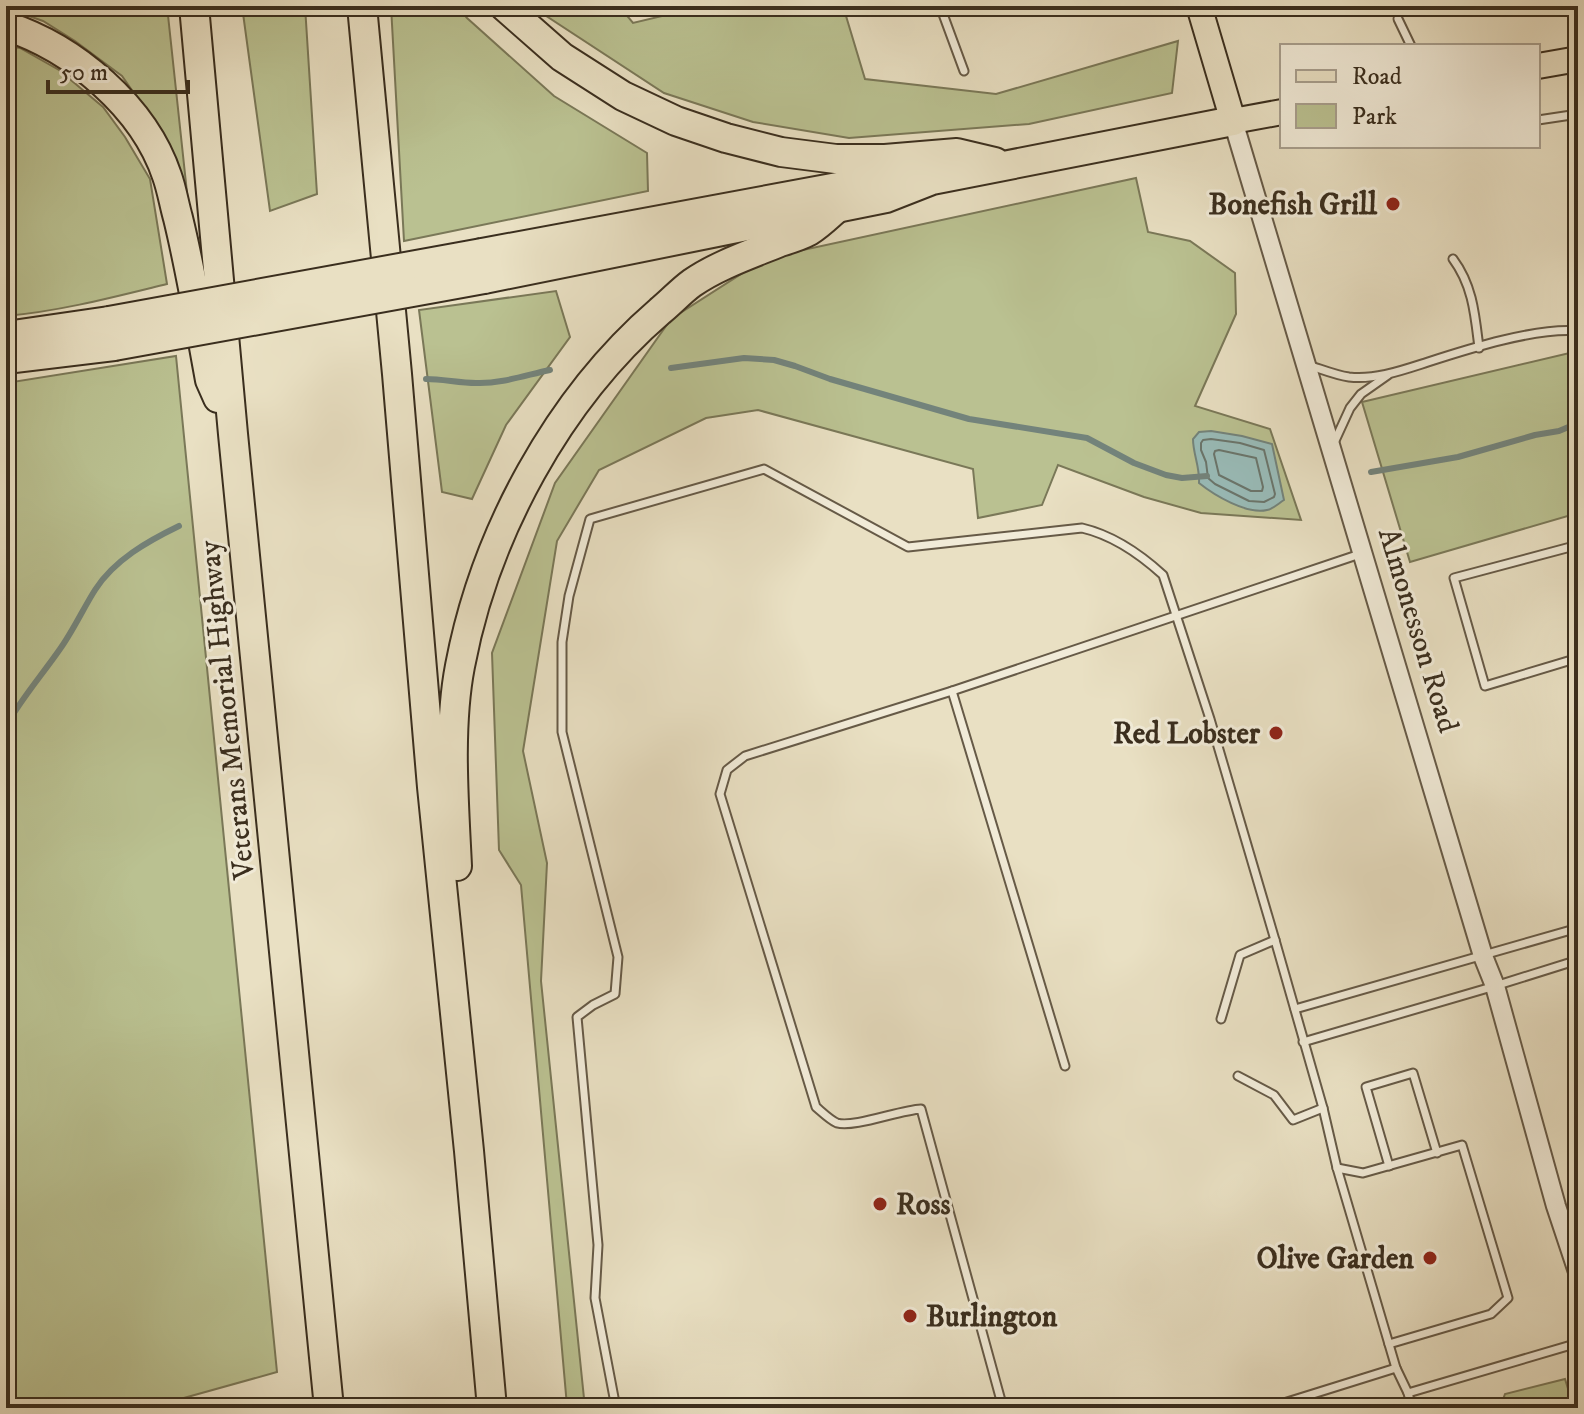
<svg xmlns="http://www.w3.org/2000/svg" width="1584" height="1414" viewBox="0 0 1584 1414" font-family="'IM FELL DW Pica',serif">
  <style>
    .green { fill: #bac191; stroke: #7a7858; stroke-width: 2 }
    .water { fill: #99bcb9; stroke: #73837b; stroke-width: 2 }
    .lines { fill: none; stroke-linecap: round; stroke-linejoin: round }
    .shore { stroke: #6a756c; stroke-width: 2 }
    .stream { stroke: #73837b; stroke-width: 6 }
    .service-casing { stroke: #665a47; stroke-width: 11 }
    .tertiary-casing { stroke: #665a47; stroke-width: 22 }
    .primary-casing { stroke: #3a2e1e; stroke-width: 28 }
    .motorway-casing { stroke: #3a2e1e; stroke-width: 32 }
    .service { stroke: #f1ebd8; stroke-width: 7 }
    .tertiary { stroke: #f1ebd8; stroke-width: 18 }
    .primary { stroke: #e9e0c3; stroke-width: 24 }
    .motorway { stroke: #e9e0c3; stroke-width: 28 }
    .motorway-bridge-casing { stroke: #3a2e1e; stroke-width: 32; stroke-linecap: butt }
    .motorway-bridge { stroke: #e9e0c3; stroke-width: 28 }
    .poi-dot { fill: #8f2418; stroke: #f1ebd8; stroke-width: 3 }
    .labels { text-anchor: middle; stroke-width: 6; stroke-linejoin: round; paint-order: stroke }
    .poi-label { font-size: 30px; font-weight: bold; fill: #3a2e1e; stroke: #f1ebd8; text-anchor: end }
    .street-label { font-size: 30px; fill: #3a2e1e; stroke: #f1ebd8 }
  </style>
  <rect width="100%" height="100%" fill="#e9e0c3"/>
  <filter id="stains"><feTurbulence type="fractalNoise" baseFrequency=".0025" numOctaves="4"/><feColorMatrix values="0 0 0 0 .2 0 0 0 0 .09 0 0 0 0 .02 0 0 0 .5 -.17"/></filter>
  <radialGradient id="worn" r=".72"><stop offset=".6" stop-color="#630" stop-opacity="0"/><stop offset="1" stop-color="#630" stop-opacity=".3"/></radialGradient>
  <g class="green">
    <polygon points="6,6 167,6 188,202 147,112 122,76 75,41 43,21 6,8"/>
    <polygon points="242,6 305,6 317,194 270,211"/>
    <polygon points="391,6 457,6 467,18 554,96 647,153 648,191 404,241"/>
    <polygon points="531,6 619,6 633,23 704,6 843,6 865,79 996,94 1178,41 1172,93 1029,124 849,138 753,122 664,93"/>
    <path d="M6,46L20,48L59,70L103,107L125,137L150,179L167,284C114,297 61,311 6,316Z"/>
    <polygon points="1136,178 1148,232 1190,241 1235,273 1236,314 1195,406 1270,429 1301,520 1201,513 1144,497 1058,465 1042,505 978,518 973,469 758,410 706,418 599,470 557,541 523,751 547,863 541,981 585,1408 572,1408 567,1406 521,885 499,850 492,653 555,483 671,319 766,258"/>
    <polygon points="556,291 570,337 506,425 472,499 442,492 419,310"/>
    <polygon points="1578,351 1578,513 1410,562 1362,402"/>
    <polygon points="176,356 277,1372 148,1408 6,1408 6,383"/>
    <polygon points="1565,1379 1574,1408 1500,1408 1505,1394"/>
  </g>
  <path class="water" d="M1211,431L1242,436L1272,444L1284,500C1279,503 1273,509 1267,510C1247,515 1214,495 1199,483C1200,467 1193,454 1193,439L1199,432Z"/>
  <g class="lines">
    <g class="shore">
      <polygon points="1211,439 1240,443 1264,450 1275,494 1274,497 1264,502 1249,501 1215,484 1208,478 1206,462 1201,450 1201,443 1203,440"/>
      <polygon points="1219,450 1256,458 1263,487 1262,491 1251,491 1219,475 1214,454 1215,451"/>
    </g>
    <g class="stream">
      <polyline points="671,368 744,358 774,360 795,366 830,379 969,419 1087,438 1134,463 1166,475 1182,478 1207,476"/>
      <path d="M426,379C443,379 459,383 476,383C501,384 526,375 550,370"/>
      <polyline points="1371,472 1458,457 1535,435 1559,431 1578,423"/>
      <path d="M6,726C21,699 42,675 60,649C73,631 83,609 95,590C114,560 148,541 179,526"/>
    </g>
    <defs>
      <g id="service">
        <polyline points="940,6 964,71"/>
        <polyline points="1398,19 1411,46"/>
        <polyline points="1538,120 1578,114"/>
        <path d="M1453,259C1473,286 1475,315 1479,348"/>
        <path d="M1308,365C1321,369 1335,375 1349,377C1376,380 1403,370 1428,362C1468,349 1537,327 1578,331"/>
        <polyline points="1333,445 1350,408 1361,394 1388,375"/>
        <polyline points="1578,545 1454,578 1485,686 1578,658"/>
        <polyline points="952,691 1065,1066"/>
        <polyline points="1295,1009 1578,928"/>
        <polyline points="1221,1019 1240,955 1275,940"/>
        <polyline points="1303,1042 1495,986 1578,960"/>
        <polyline points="1238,1076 1274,1095 1293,1120 1323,1108"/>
        <polyline points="1389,1166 1366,1087 1413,1073 1437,1153"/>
        <polyline points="1337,1168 1363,1173 1462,1145 1508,1298 1491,1314 1389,1344"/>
        <polyline points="1408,1393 1578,1343"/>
        <path d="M616,1408L595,1298L598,1245L577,1017L593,1005L615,994L618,957L562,732V642L569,596L590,519L764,469L908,547L1082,528C1112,535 1140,554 1163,575L1210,719L1275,940L1323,1108L1337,1168L1396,1368L1408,1393L1412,1408"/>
        <path d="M1003,1408L921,1109C900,1110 854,1128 837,1123C830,1120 822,1112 816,1107L720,794L727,770L745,756L952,691L1360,554"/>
        <polyline points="1268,1408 1396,1368"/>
      </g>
      <polyline id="tertiary" points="1233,121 1483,956 1495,986 1556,1206 1578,1272"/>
      <g id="primary">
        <polyline points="1199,6 1233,121 1282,112"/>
        <polyline points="1538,66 1578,59"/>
      </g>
      <g id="motorway">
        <polyline points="194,6 233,434 329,1408"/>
        <polyline points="362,6 397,374 432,787 469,1151 492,1408"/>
        <polyline points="504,6 562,57 623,96 676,121 726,138 781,152 836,159 885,159 957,153 995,162"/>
        <path d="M6,26C74,48 144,107 167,176C172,190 174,204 178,218C191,271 200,326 210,380L218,398"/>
        <polyline points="482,253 881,179 919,179"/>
        <polyline points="484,279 886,198 932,180 1233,121"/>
        <polyline points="6,336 109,321"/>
        <polyline points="6,359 114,346"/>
        <path d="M457,866C454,803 448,728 460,666C485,534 558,399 660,311C671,302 681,291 692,283C718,265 751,254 780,242C790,239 800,236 809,231C819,225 828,216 837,208"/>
      </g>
    </defs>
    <use href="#service" class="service-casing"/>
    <use href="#tertiary" class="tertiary-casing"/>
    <use href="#primary" class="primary-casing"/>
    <use href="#motorway" class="motorway-casing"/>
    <use href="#service" class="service"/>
    <use href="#tertiary" class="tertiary"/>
    <use href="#primary" class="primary"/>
    <use href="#motorway" class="motorway"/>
    <defs>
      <g id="motorway-bridge">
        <polyline points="109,321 482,253"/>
        <polyline points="114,346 484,279"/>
      </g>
    </defs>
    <use href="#motorway-bridge" class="motorway-bridge-casing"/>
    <use href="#motorway-bridge" class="motorway-bridge"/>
  </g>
  <g class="poi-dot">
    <circle cx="1393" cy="204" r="8"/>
    <circle cx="1276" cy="733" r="8"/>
    <circle cx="880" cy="1204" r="8"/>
    <circle cx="1430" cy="1258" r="8"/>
    <circle cx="910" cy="1316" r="8"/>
  </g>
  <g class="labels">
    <g class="poi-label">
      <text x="1377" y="214">Bonefish Grill</text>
      <text x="1260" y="743">Red Lobster</text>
      <text x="896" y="1214" text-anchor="start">Ross</text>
      <text x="1414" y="1268">Olive Garden</text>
      <text x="926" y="1326" text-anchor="start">Burlington</text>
    </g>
    <g class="street-label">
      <text transform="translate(1419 630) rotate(73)" y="10">Almonesson Road</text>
      <text transform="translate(226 710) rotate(-96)" y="10">Veterans Memorial Highway</text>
    </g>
  </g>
  <rect width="1584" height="1414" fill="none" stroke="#e9e0c3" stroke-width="32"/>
  <rect x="8" y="8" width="1568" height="1398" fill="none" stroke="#3a2e1e" stroke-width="4"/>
  <rect x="16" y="16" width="1552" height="1382" fill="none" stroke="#3a2e1e" stroke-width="2"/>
  <rect x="1280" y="44" width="260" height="104" fill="#f1ebd8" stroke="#a89f8e" stroke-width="2"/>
  <rect x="1296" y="70" width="40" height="12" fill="#e9e0c3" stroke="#a89f8e" stroke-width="2"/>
  <text x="1352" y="84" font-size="24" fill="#3a2e1e">Road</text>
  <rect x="1296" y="104" width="40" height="24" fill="#bac191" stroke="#a89f8e" stroke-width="2"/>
  <text x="1352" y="124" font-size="24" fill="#3a2e1e">Park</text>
  <path d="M48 80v12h140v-12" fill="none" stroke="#3a2e1e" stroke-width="4"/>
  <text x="60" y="80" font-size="24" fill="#3a2e1e" stroke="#f1ebd8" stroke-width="6" paint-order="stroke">50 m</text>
  <rect width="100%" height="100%" filter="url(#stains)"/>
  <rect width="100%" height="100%" fill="url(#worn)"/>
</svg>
